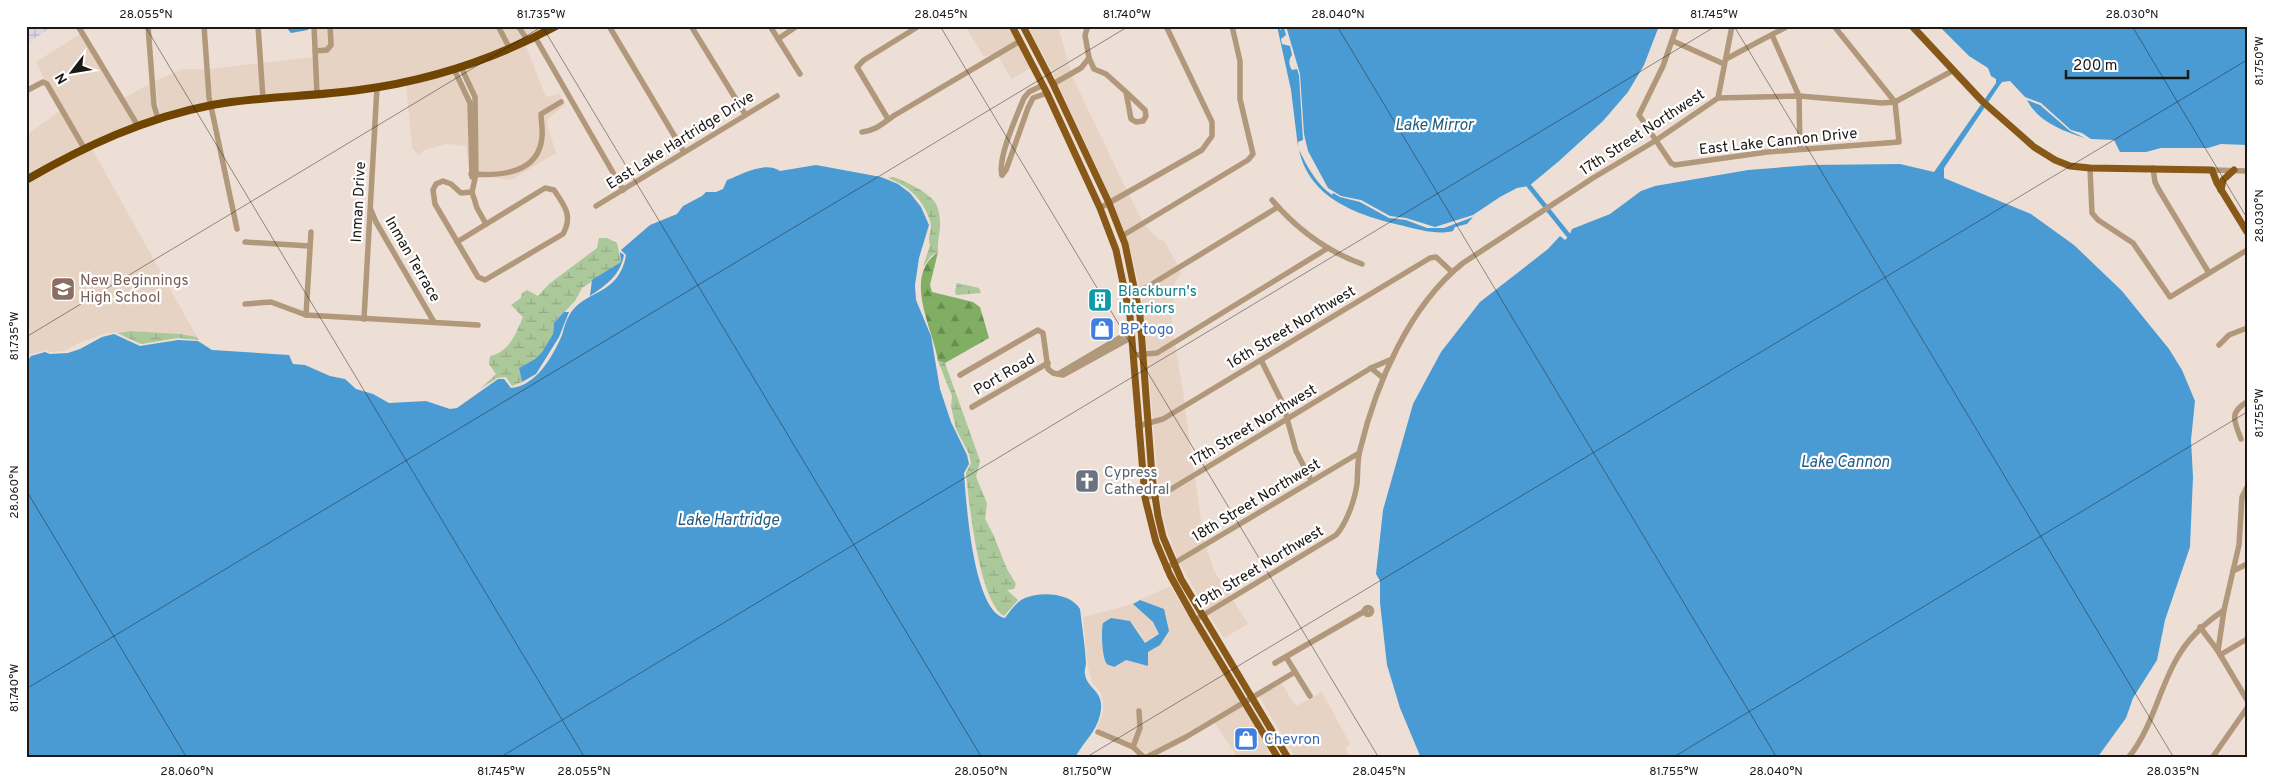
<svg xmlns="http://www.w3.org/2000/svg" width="2273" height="784" viewBox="0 0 2273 784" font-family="Overpass,sans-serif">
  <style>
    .built { fill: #e7d3c4 }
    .industrial { fill: url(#industrial-grid) }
    .forest { fill: url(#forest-firs) }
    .wetland { fill: url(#wetland-marsh) }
    .water { fill: #4a9bd4 }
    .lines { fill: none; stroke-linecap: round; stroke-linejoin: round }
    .canal { stroke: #4a9bd4; stroke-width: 4.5 }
    .minor { stroke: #b2987a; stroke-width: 5.5 }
    .major { stroke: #875817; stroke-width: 7 }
    .highway { stroke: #6f4501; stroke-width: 8 }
    .ticks { fill: none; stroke: #1c1814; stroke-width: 1; stroke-opacity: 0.45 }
    .labels { text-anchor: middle; stroke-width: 4.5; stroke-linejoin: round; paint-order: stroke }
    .street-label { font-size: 15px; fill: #1c1814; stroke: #fff }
    .education-label { font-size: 15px; fill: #785e54; stroke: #fff; text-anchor: start }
    .culture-label { font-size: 15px; fill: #0d838f; stroke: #fff; text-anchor: start }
    .shop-label { font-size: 15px; fill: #366cbe; stroke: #fff; text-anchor: start }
    .worship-label { font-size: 15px; fill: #5b616d; stroke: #fff; text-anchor: start }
    .water-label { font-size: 16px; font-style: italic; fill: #225c83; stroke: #fff }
    .neatline { fill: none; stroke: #1c1814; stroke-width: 2 }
    .ticks-label { font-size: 12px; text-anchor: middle; fill: #1c1814 }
  </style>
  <defs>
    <pattern id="industrial-grid" width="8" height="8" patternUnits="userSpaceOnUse" patternTransform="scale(1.25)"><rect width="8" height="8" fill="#ddd4e8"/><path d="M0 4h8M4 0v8" fill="none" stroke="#bdb5c6"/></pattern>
    <pattern id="forest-firs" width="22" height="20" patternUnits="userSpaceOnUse" patternTransform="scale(1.25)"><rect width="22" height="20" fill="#80af64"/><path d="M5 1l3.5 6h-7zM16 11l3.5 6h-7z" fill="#688d51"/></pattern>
    <pattern id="wetland-marsh" width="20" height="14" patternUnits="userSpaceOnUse" patternTransform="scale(1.25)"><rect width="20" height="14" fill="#aac89a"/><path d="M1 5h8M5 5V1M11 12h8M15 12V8" fill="none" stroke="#92ab84"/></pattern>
  </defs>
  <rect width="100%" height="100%" fill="#eddfd6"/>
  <g class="built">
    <polygon points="316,26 327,26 328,44 326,48 317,49"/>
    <polygon points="332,26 411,28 431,26 496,26 507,48 470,62 388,83 319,92 317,53 327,52"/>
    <polygon points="501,26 515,26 524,40 511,46"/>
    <polygon points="521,26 552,26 529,38"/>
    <polygon points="965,26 1008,26 1016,41 993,54 984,57"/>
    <polygon points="1028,26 1058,26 1071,72 1056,80"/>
    <polygon points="80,34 135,125 85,145 51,85 44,79 36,62"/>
    <polygon points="525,44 546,97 560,94 565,105 549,118 547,124 556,153 511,180 481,176 517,173 533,163 539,157 543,147 545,136 543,115 564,103 562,100 540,112 540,136 536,152 526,164 505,171 479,172 477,97 464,68"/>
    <polygon points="1018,45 1031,68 1011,79 998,56"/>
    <polygon points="313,57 315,92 265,95 263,63"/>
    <polygon points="259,63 261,96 213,103 209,69"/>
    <polygon points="183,69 205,69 209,104 160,116 155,81"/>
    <polygon points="453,72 468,103 469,174 466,146 447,144 424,150 419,155 412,148 406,84"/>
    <polygon points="1072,76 1127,191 1111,199 1058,84"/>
    <polygon points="151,83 155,118 140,123 124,98"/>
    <polygon points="60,111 81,147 26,176 26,135"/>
    <polygon points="91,147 197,337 180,334 130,331 107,333 79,343 64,351 50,352 46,350 31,354 26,361 26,182"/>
    <polygon points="1129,195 1143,222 1125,233 1113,203"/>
    <polygon points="1145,225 1158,239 1164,241 1178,266 1140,287 1126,237"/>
    <polygon points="1179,270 1181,274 1175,282 1174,301 1171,312 1174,340 1156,351 1147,352 1141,291"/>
    <polygon points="1175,345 1185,403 1162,417 1153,420 1147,357 1158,355"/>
    <polygon points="1185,408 1194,473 1167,489 1159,491 1153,424"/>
    <polygon points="1195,478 1204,542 1177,558 1165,525 1159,496"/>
    <polygon points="1206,546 1214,571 1231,596 1207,611 1179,562"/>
    <polygon points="1170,586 1241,702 1181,738 1148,754 1136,746 1143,725 1141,709 1136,710 1138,725 1132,744 1097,729 1103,713 1103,702 1101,693 1092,682 1088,668 1083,617 1133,604 1153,622 1159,634 1145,643 1141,634 1130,621 1111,618 1104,649 1104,659 1126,660 1148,666 1148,652 1160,645 1164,609 1140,600"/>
    <polygon points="1233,600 1248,624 1224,638 1209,615"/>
    <polygon points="1281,683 1296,706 1322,692 1350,744 1345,748 1350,758 1295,758 1259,696"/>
    <polygon points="1243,706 1272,756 1269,758 1238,758 1215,723"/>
  </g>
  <polygon class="industrial" points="26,26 53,26 26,44"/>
  <path class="forest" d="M938,252L930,285L932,292L973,302L980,307L989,338L945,363L938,361C933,328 902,277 938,252Z"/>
  <g class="wetland">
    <path d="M893,177C905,181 926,191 934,201C939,207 940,217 940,224C940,234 937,242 938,252L931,256L923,267L930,245C927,238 931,233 931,226C931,221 928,216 926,211C918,194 905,185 888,178Z"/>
    <path d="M599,238H607L617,243L621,262L582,288L575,301L554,323L553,334L542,352L535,359L519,368L522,382L512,386L506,377L497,378L480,389L496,374L489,364L490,356C509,352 516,334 523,317L511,305L521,298L522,293L527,290L538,296L549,284L597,248Z"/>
    <polygon points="957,283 979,288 981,293 956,295 955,291"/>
    <polygon points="130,331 180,334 197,337 199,340 178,338 141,344 117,333"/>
    <path d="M938,361L945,363L978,455L980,461L976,477L987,503L985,519L993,534L1007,569L1016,584L1014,589L1007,590L1018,600L1004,616C979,602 969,503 966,473L971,463L969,454L956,429L951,406L952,396Z"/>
  </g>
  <g class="water">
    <polygon points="285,26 308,26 308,30 291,33"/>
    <path d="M1277,26L1280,30L1284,28L1286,35L1281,39L1282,44L1290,46L1292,55C1288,60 1289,65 1292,70L1297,69L1299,75L1303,140L1298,142V147L1291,90Z"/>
    <polygon points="1286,26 1659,26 1644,65 1628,92 1603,121 1559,161 1529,186 1517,188 1500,197 1473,215 1435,227 1406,218 1390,216 1361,200 1341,196 1328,188 1308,151 1304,134 1300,74"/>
    <polygon points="1939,26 2247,26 2247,145 2221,144 2208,148 2161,148 2146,152 2120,152 2114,140 2091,139 2082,133 2071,130 2041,103 2025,97 2010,81 2002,82 1999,86 1944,168 1944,178 2031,214 2074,245 2122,291 2169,349 2182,370 2195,401 2191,440 2193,477 2190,547 2165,620 2157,660 2133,698 2126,718 2097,758 1421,758 1400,708 1387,665 1380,603 1380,581 1376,574 1383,510 1413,404 1441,352 1480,302 1548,249 1560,236 1565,240 1569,236 1572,229 1610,214 1641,191 1655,186 1748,170 1810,165 1900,164 1934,172 1996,83 1996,79 1991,76 1988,68 1969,56"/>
    <path d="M2027,100L2040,105L2070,131L2085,138C2063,131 2038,122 2027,100Z"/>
    <path d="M1299,150C1307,166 1317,185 1332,195L1333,193L1340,197L1360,202L1389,218L1406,220L1427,228H1444L1473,217L1467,224L1455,227L1453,231C1438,235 1419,230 1404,226C1360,216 1310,200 1299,150Z"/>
    <path d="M816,165L881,177L898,184L910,193L921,207L929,225L919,258L915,285L916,300L931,336L940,389L951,422L967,455L969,464L964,473C966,500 973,612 1005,618C1011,610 1016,602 1025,598C1041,591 1071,593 1080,609C1082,627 1085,645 1086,663C1086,666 1084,671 1085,674C1087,690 1106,690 1100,715C1096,733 1083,742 1075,758H26V363L31,356L45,352L50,354L68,353L80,349L102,337L114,334L140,346L178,340L198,341L212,350L289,355L293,364L305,365L330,376L345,379L356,389L373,394L389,403L426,401L450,409L457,408L498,379H504L511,388C536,386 553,356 562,335C564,328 566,320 570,314C586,289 619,296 626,255L621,250L650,225L677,214L683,206L702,196L706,192H716L723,189L727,180C743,174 764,161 780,171Z"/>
    <path d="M620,252L624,255C620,276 606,285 590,296L592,280L621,262Z"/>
    <polygon points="564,312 569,312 559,337 536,374 522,382 519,368 535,359 542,352 553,334 554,323"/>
    <path d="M1140,600L1164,609L1169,631L1160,645L1148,652V666L1126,660L1114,667C1113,666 1108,665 1107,664C1102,659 1101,630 1103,623L1111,618L1130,621L1145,643L1159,634L1153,622L1133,604Z"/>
  </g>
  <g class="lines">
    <polyline class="canal" points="1529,186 1569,236"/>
    <g class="minor">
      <polyline points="78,26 138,126"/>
      <polyline points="148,26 154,105 158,119"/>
      <polyline points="204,26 209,97 237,229"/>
      <polyline points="258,26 263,98"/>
      <polyline points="314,26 317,94"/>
      <polyline points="498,26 510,49"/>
      <polyline points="518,26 528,41"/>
      <polyline points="609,26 684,152"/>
      <polyline points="691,26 745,114"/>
      <polyline points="770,26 800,74"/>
      <polyline points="1677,26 1663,66 1639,115 1671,163 1675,165 1767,152 1899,142 1895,102 1834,26"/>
      <polyline points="1772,35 1799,96 1800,149"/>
      <polyline points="535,37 623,190"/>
      <polyline points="778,39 797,26"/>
      <polyline points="1673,41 1724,64"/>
      <polyline points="315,51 327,50 331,45 330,26"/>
      <polyline points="1089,58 1094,69 1106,74 1126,92 1145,110 1146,116 1143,121 1136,122 1131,119 1126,92"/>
      <polyline points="1726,59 1788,26"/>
      <polyline points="461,67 475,97 476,174 472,192 477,208 486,224"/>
      <polyline points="454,69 470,103 472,177"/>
      <polyline points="1053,84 1081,68 1089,58 1085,35 1088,26"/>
      <polyline points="26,91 43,82 47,84 84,148"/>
      <polyline points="1718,98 1732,26"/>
      <polyline points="888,119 857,67 864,60 919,26"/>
      <path d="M862,132C876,131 884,122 895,115L1020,41"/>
      <polyline points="2090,168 2092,213 2098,220 2133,243 2170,297 2247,250"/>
      <polyline points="2153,168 2155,182 2159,190 2209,273"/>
      <polyline points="2212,170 2247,171"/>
      <path d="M471,174C500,176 539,174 542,137C543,130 541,121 541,114L561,102"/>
      <path d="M1002,175C997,159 1017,115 1024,98L1029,92L1043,85"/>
      <polyline points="1002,175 1006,170 1028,108 1033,98 1047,93"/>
      <path d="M1272,200C1297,229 1326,251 1362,264"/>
      <polyline points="596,206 777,96"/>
      <polyline points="1100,208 1202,150 1212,136 1212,122 1166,26"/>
      <polyline points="371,210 376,222 434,322"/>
      <polyline points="1122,236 1248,160 1253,154 1240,99 1240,61 1232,26"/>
      <polyline points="245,242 309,246"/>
      <path d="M457,242L545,188L554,190C565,206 573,216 563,234L485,280L478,277L435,204L433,190L436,184L443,181L451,184L461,193L472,192"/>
      <polyline points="1136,291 1147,287 1278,207"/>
      <polyline points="245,304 271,302 306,315 478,325"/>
      <polyline points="306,315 311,232"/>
      <polyline points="364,319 377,87"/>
      <polyline points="2219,345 2229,335 2247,328"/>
      <polyline points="1134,355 1157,353 1328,248"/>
      <polyline points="1261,360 1283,404 1296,451 1311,480"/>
      <polyline points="1371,368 1383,378"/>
      <polyline points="1058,374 1131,331"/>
      <polyline points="960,375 1038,330 1043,333 1048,369 1053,373 1063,375 1132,337"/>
      <polyline points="972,407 1048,363"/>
      <polyline points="1138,426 1163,419 1430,258 1436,257 1452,272"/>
      <path d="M2241,439C2234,421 2229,412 2247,402"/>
      <polyline points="1145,498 1168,491 1371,368 1392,359"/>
      <polyline points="1166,568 1359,453"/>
      <polyline points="2233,571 2247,564"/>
      <circle cx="1368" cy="611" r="3.5"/>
      <path d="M1195,620L1336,535L1340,530C1348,518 1355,499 1357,484C1358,473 1357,461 1360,450C1376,384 1409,306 1463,263L1593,178L1655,141L1718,98L1799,96L1882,103L1895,102L1952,71"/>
      <polyline points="2200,627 2218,651 2247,700"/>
      <polyline points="2218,651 2224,610 2239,545 2242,497 2247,487"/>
      <polyline points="2220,655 2247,639"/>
      <polyline points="1286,657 1310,696"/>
      <polyline points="1275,663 1365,611"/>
      <polyline points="1098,732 1133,747 1145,758"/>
      <polyline points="1133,747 1140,728 1139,711"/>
      <polyline points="1145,758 1186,737 1295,672"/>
      <path d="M2128,758C2152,729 2158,692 2176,660C2188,638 2204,624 2224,610"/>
      <polyline points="2212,758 2247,708"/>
    </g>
    <g class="major">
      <polyline points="1012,26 1047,93 1100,208 1116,250 1130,316 1145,498 1156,542 1170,575 1195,620 1278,758"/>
      <polyline points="1023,26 1053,84 1109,203 1125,244 1140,316 1152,476 1158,516 1163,537 1181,579 1288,758"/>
      <polyline points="1912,26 1982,101 2034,147 2055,160 2070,166 2090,168 2212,170 2217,183 2247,232"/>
      <polyline points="2221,190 2223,180 2234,170"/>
    </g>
    <path class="highway" d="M26,180C85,146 145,118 212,105C260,96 310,97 359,90C428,81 495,59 556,26"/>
  </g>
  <path class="ticks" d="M145,26L585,758M542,26L982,758M940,26L1379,758M1337,26L1777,758M1734,26L2174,758M2132,26L2247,218M26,337L543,26M26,490L187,758M26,689L1129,26M499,758L1716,26M1085,758L2247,60M1672,758L2247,412"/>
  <defs>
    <symbol id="school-square" viewBox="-11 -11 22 22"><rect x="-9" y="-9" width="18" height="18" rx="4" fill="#8d6e63" stroke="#fff"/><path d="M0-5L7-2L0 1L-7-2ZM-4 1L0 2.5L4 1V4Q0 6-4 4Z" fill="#fff"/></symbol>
    <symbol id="building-square" viewBox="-11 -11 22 22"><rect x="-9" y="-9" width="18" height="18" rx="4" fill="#0f9aa8" stroke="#fff"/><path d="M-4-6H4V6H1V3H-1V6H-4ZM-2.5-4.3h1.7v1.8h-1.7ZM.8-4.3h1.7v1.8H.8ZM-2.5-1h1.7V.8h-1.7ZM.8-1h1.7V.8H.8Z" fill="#fff"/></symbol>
    <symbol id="shop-square" viewBox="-11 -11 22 22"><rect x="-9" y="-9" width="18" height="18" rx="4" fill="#3f7fe0" stroke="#fff"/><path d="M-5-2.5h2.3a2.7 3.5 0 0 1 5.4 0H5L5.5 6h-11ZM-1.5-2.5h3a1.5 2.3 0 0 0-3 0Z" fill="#fff"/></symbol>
    <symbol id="church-square" viewBox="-11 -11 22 22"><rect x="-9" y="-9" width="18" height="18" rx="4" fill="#6b7280" stroke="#fff"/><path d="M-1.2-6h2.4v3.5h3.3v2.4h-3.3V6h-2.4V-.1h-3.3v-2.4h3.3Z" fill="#fff"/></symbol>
  </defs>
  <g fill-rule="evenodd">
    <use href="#school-square" x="49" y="275" width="28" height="28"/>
    <use href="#building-square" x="1086" y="286" width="28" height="28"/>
    <use href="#shop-square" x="1088" y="315" width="28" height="28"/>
    <use href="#church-square" x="1073" y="467" width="28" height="28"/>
    <use href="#shop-square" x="1232" y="725" width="28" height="28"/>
  </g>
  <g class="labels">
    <g class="street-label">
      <text transform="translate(1642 132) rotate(-33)" y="5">17th Street Northwest</text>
      <text transform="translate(680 140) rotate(-32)" y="5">East Lake Hartridge Drive</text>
      <text transform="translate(1778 141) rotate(-6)" y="5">East Lake Cannon Drive</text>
      <text transform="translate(358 202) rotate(-87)" y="5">Inman Drive</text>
      <text transform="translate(413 259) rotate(60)" y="5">Inman Terrace</text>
      <text transform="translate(1291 327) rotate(-31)" y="5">16th Street Northwest</text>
      <text transform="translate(1004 374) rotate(-30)" y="5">Port Road</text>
      <text transform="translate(1253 425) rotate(-31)" y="5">17th Street Northwest</text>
      <text transform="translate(1256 500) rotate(-31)" y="5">18th Street Northwest</text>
      <text transform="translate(1259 567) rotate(-31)" y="5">19th Street Northwest</text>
    </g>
    <g class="education-label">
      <text x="80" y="285">New Beginnings<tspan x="80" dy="17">High School</tspan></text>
    </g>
    <g class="culture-label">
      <text x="1118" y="296">Blackburn's<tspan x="1118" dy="17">Interiors</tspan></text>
    </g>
    <g class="shop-label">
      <text x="1120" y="334">BP togo</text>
      <text x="1264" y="744">Chevron</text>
    </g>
    <g class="worship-label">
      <text x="1104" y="477">Cypress<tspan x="1104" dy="17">Cathedral</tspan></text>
    </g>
    <g class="water-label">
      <text x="1434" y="130">Lake Mirror</text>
      <text x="1845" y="467">Lake Cannon</text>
      <text x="728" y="525">Lake Hartridge</text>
    </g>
  </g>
  <rect width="2273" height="784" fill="none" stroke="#ffffff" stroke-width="55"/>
  <g transform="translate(72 72) rotate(239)" stroke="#ffffff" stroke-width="4" paint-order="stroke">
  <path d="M0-4L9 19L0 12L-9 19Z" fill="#1c1814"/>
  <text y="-8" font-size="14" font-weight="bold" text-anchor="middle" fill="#1c1814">N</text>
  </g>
  <path d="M2066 70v8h122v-8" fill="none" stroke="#1c1814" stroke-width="2.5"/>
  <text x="2073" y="70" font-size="15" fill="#1c1814" stroke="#ffffff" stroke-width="4" paint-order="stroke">200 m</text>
  <rect x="28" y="28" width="2218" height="728" class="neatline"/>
  <g class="ticks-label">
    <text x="146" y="18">28.055°N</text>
    <text x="541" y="18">81.735°W</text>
    <text x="941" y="18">28.045°N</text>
    <text x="1127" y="18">81.740°W</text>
    <text x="1338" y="18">28.040°N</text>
    <text x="1714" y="18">81.745°W</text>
    <text x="2132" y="18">28.030°N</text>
    <text transform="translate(2259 61) rotate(-90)" y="4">81.750°W</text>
    <text transform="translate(2259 216) rotate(-90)" y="4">28.030°N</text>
    <text transform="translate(14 336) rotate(-90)" y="4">81.735°W</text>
    <text transform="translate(2259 413) rotate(-90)" y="4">81.755°W</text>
    <text transform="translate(14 492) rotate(-90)" y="4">28.060°N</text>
    <text transform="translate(14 688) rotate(-90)" y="4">81.740°W</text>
    <text x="187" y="775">28.060°N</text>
    <text x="501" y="775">81.745°W</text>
    <text x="584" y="775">28.055°N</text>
    <text x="981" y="775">28.050°N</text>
    <text x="1087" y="775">81.750°W</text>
    <text x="1379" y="775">28.045°N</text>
    <text x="1674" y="775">81.755°W</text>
    <text x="1776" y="775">28.040°N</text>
    <text x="2173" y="775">28.035°N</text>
  </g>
</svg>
